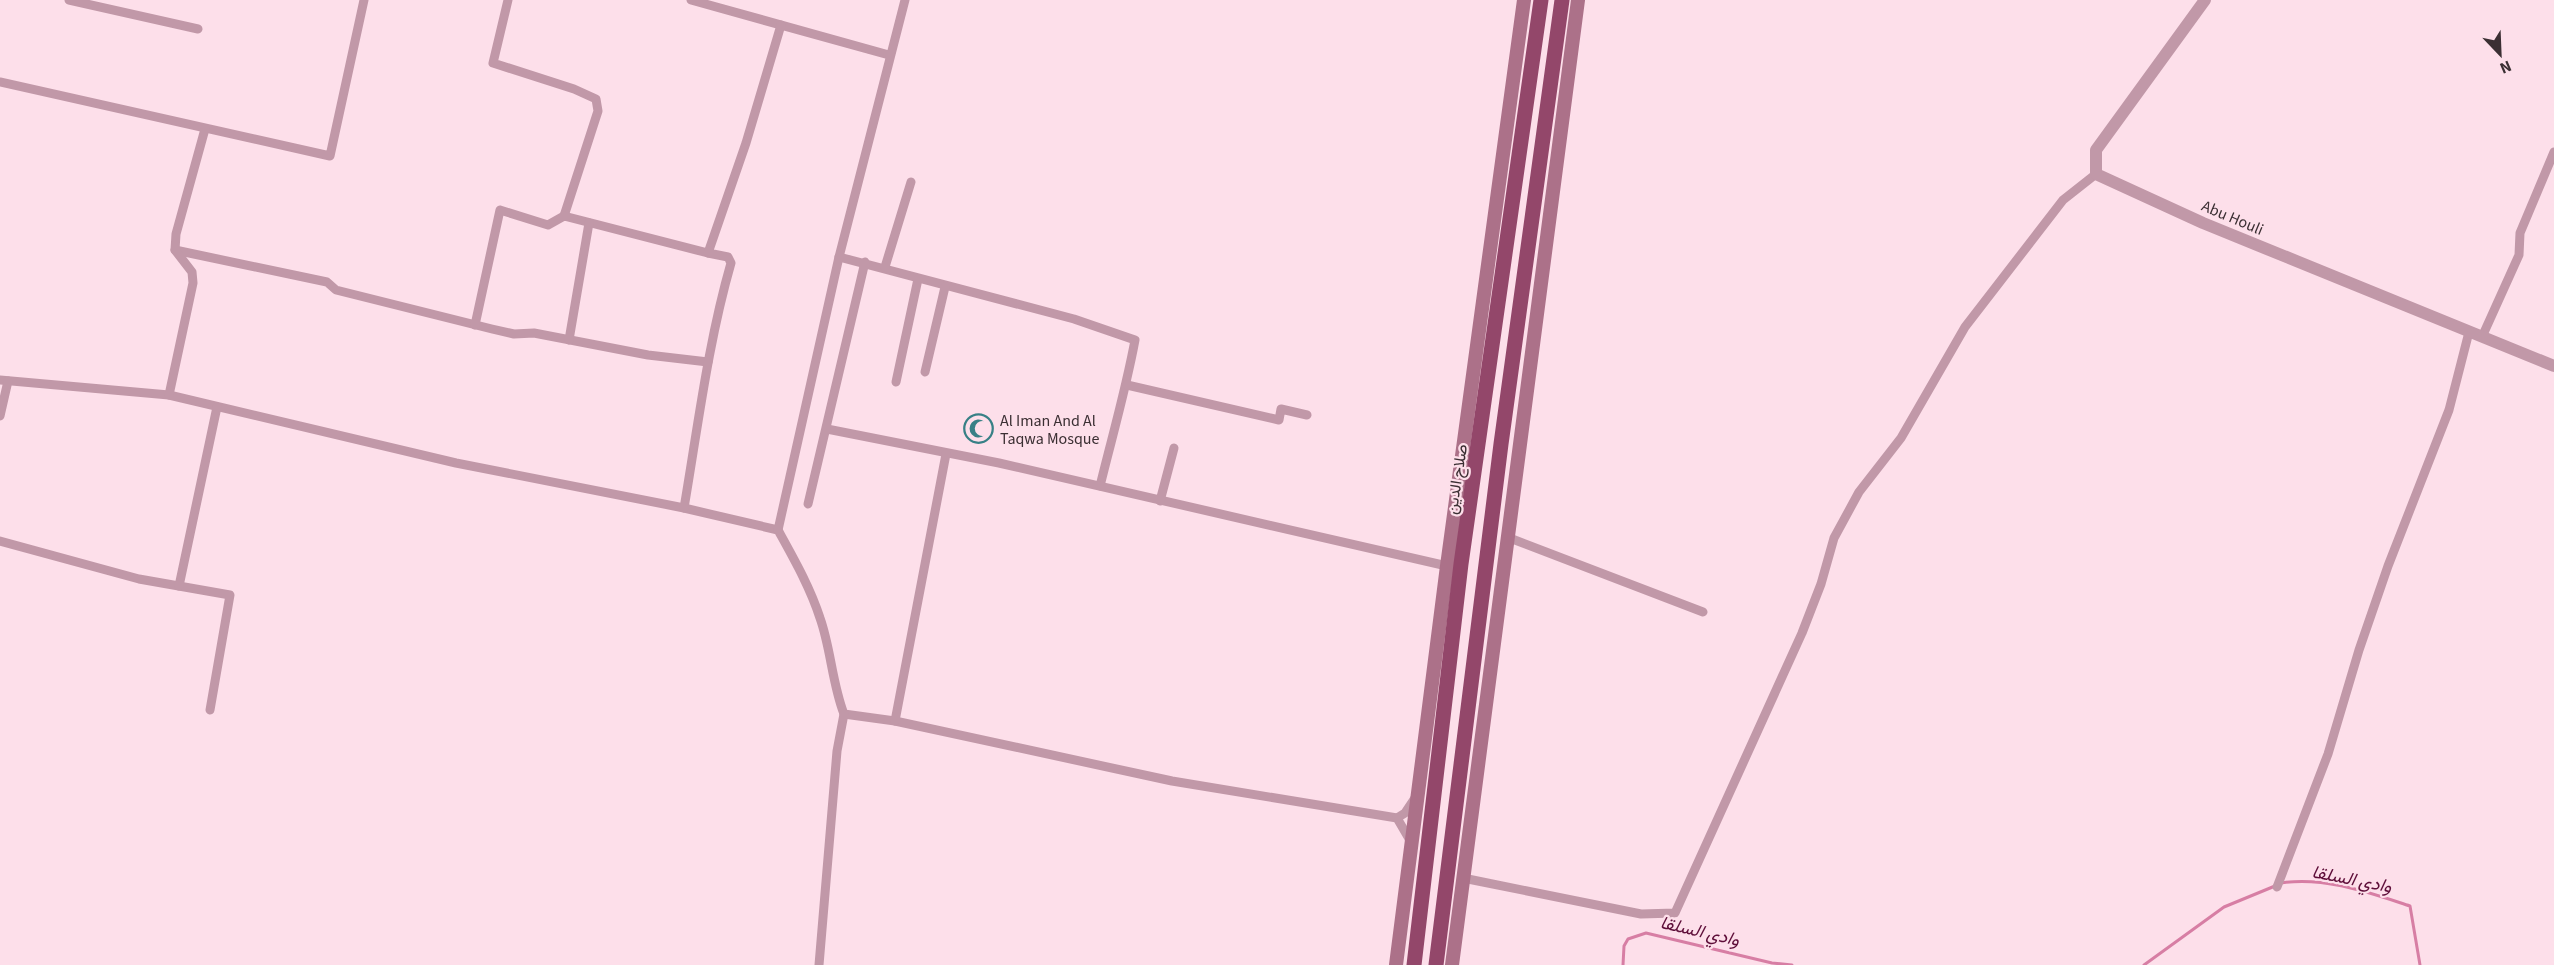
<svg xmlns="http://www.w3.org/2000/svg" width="2554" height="965" viewBox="0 0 2554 965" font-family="'Source Sans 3',Vazirmatn,sans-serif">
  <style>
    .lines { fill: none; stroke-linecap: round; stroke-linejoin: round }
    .stream { stroke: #d77ea4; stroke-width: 3 }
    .minor { stroke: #c198a8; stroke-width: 9 }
    .tertiary { stroke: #c198a8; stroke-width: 12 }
    .secondary { stroke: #ac7189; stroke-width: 14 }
    .trunk { stroke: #93476a; stroke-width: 15 }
    .labels { text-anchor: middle; stroke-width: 4.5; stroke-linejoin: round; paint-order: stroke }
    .street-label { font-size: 16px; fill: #3b2f33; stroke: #fddfea }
    .poi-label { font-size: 16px; fill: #3b2f33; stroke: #fddfea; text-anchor: start }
    .water-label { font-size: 18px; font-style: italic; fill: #5e0e39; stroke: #fddfea }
  </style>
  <rect width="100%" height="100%" fill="#fddfea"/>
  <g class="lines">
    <g class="stream">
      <path d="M2281,883C2324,876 2370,893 2410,906L2420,965"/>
      <polyline points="1623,965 1624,946 1628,939 1646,933 1772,963 1792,965"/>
      <polyline points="2144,965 2224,907 2275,886"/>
    </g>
    <g class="minor">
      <polyline points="69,0 198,29"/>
      <polyline points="508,0 493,63 574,89 596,99 598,111 564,216"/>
      <polyline points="691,0 889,55"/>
      <polyline points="0,82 330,156 364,0"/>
      <polyline points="175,250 327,282 336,290 492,329 514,334 534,333 648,355 708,362"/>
      <path d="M839,257L1074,319L1135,340C1126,389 1112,437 1100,486"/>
      <polyline points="885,267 911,182"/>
      <polyline points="475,325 500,210 548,225 564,216 708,253"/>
      <polyline points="2482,337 2519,255 2520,233 2554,152"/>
      <polyline points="569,340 589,223"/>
      <polyline points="925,372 945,287"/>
      <path d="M0,380L169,395L456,463L684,508L778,530C794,559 810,587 820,618C831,649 832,683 844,714L895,721L1172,781L1397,818L1411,842"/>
      <polyline points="896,382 918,279"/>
      <polyline points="1127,385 1279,420 1281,409 1307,415"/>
      <polyline points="169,395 193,283 192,272 175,250 176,234 205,129"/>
      <polyline points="0,416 8,381"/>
      <polyline points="827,429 999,463 1447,566"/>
      <polyline points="1160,501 1174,448"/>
      <polyline points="808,504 865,262"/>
      <path d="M684,508C698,426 708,343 731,263L728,257L708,253L746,143L781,25"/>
      <polyline points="778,530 839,257 905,0"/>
      <polyline points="1507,537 1703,612"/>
      <polyline points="0,541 139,579 230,595 210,710"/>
      <polyline points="179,586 217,407"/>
      <polyline points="895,721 946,454"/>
      <polyline points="1397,818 1405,813 1415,798"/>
      <polyline points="1463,878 1641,914 1675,913 1802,633 1821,584 1834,538 1859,492 1901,438 1965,327 2063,200 2096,174"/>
      <polyline points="2277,887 2328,754 2359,650 2388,566 2449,410 2469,332"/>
      <polyline points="819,965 837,751 844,714"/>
    </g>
    <polyline class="tertiary" points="2205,0 2096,150 2096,174 2203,223 2554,366"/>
    <g class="secondary">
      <polyline points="1396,965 1447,566 1524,0"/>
      <polyline points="1452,965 1578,0"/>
    </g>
    <g class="trunk">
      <polyline points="1414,965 1461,564 1541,0"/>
      <polyline points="1436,965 1501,444 1562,0"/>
    </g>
  </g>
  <defs>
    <symbol id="mosque-ring" viewBox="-11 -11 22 22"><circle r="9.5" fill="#fddfea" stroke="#388086" stroke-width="1.5"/><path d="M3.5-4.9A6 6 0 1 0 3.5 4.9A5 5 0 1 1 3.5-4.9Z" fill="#388086"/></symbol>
  </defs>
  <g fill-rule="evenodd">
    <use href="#mosque-ring" x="962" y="412" width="33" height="33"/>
  </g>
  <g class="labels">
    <g class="street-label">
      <text transform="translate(2233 217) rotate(23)" y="6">Abu Houli</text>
      <text transform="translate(1456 479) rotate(-81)" y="6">صلاح الدين</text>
    </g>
    <g class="poi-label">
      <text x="1000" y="426">Al Iman And Al<tspan x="1000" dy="18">Taqwa Mosque</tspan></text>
    </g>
    <g class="water-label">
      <text transform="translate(2352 879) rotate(11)" y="6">وادي السلقا</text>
      <text transform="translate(1700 931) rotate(13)" y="6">وادي السلقا</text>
    </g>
  </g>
  <g transform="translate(2500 54) rotate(157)" stroke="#fddfea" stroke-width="4.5" paint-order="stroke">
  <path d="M0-4.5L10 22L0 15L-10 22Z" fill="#3b2f33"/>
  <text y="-9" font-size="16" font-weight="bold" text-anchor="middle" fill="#3b2f33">N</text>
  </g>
</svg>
